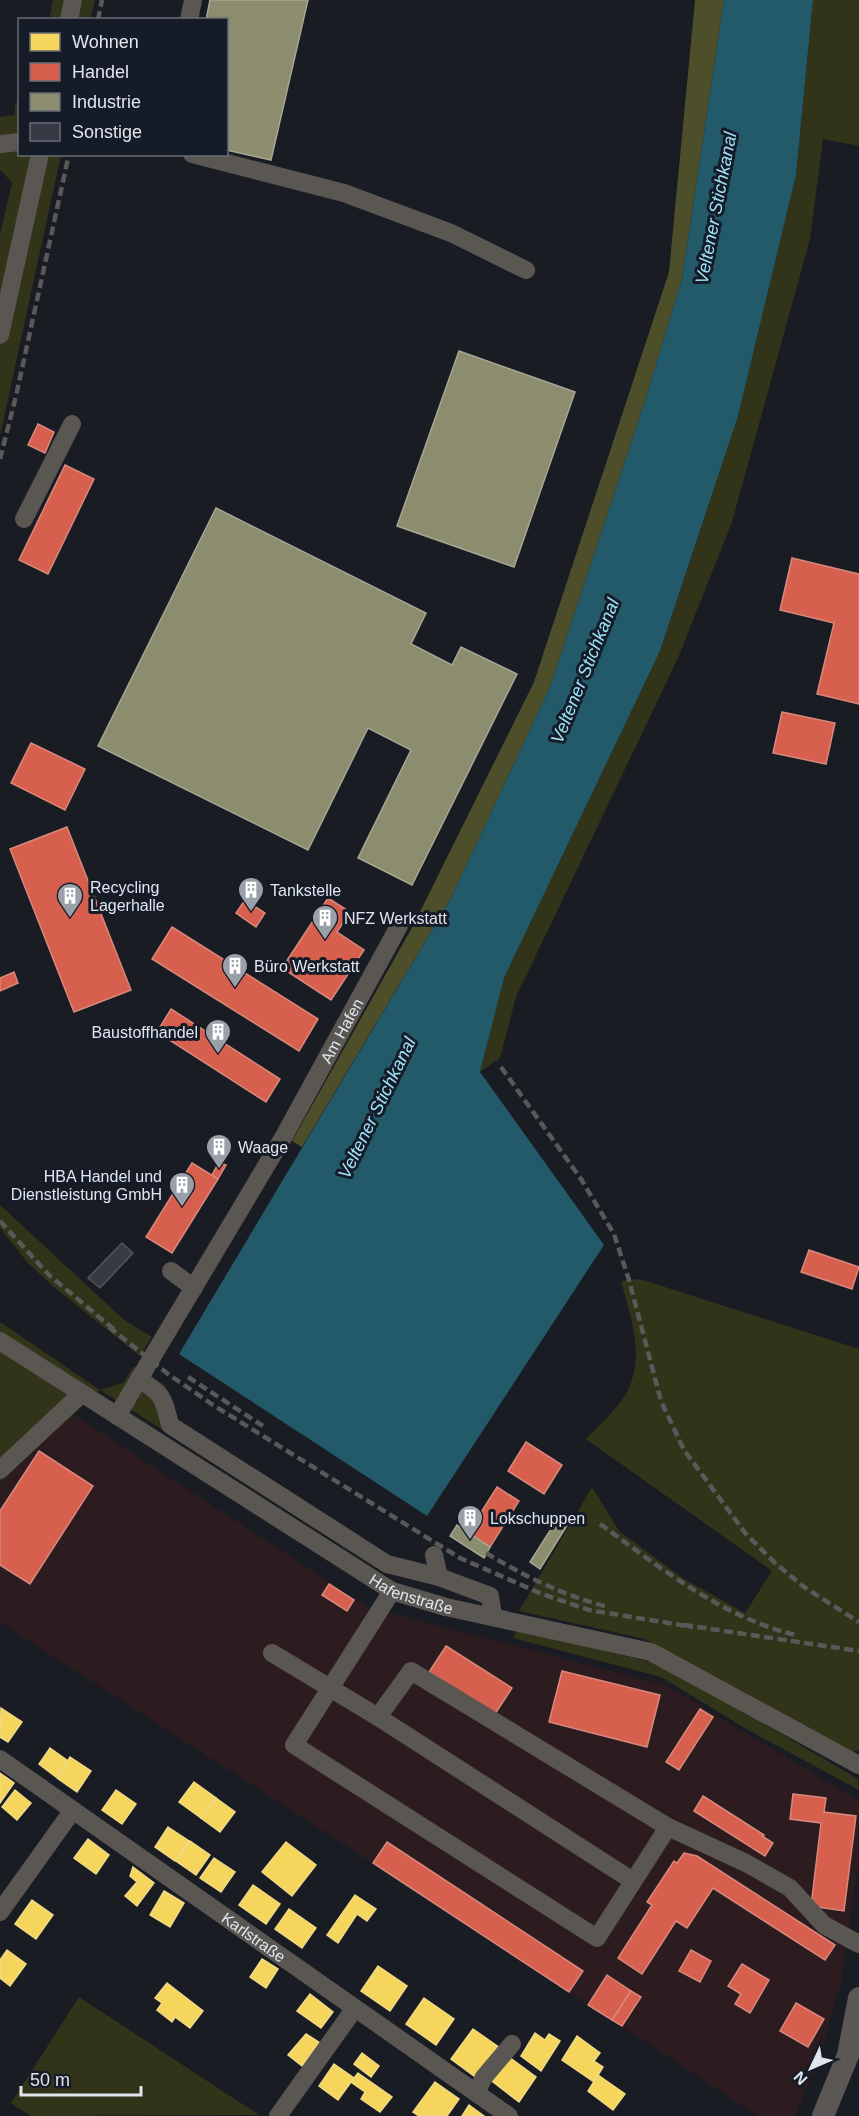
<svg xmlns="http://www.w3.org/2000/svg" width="859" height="2116" viewBox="0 0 859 2116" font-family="Helvetica,sans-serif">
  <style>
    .commercial { fill: #2c1c1f }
    .green { fill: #32341a }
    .forest { fill: #4c4f29 }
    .water { fill: #235a69 }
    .homes { fill: #f6d55c; stroke: #f0da88; stroke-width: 1.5 }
    .shops { fill: #d6604d; stroke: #d9887d; stroke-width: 1.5 }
    .industry { fill: #8c8c6e; stroke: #a6a794; stroke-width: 1.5 }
    .building { fill: #353a44; stroke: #52565c; stroke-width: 1.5 }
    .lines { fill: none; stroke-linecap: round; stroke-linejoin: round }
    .minor { stroke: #5a5652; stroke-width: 18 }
    .major { stroke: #5a5755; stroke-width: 22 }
    .rail { stroke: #5a595a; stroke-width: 4.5; stroke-dasharray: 9 4.5; stroke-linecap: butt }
    .labels { text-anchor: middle; stroke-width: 6; stroke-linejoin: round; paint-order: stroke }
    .poi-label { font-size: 16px; fill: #e1e6ee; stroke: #151b27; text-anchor: start }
    .street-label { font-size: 16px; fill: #e1e6ee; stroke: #151b27 }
    .water-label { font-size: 18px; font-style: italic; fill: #9ce3f9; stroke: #151b27 }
  </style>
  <rect width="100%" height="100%" fill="#191c23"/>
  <polygon class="commercial" points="73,1414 367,1607 668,1686 859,1801 859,1860 841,1982 819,2059 795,2116 758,2116 373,1863 0,1622 0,1482"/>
  <g class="green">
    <polygon points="53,0 95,0 90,19 49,20"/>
    <polygon points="813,0 859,0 859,146 823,139 810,239 732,522 678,658 516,997 500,1058 480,1072 504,978 660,651 738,416 796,175"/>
    <polygon points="19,102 20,154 61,155 0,436 0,235 12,183 2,171 0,171 0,117 15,115 15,103"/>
    <polygon points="0,1205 123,1319 152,1337 140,1356 54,1287 27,1262 0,1228"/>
    <path d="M640,1279L859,1349V1750L851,1752L645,1639L519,1611L592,1487L619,1531L684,1579L745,1613L772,1571L586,1439C598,1426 618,1408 626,1394C646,1356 631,1319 621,1281Z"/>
    <polygon points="0,1322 100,1390 123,1383 134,1366 166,1386 157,1401 163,1430 100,1390 0,1482"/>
    <polygon points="517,1630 664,1665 858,1779 859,1790 748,1730 661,1677 513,1638"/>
    <polygon points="79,1997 259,2115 31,2116 11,2103"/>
  </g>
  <polygon class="forest" points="695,0 724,0 682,279 644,404 550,687 450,900 302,1147 292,1141 414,924 534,682 669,272"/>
  <polygon class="water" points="724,0 813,0 796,175 738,416 660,651 504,978 480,1072 604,1245 427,1516 179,1354 450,900 550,687 644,404 682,279"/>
  <g class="homes">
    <polygon points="1,1708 22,1722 8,1742 0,1737"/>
    <polygon points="50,1748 68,1761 56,1777 39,1764"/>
    <polygon points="70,1757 91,1771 77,1792 57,1778"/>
    <polygon points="0,1773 14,1783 0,1803"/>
    <polygon points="194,1782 216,1798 201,1818 179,1802"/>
    <polygon points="15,1790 31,1803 17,1820 2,1807"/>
    <polygon points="116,1790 136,1804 122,1824 102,1810"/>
    <polygon points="216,1798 235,1812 220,1832 201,1818"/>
    <polygon points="168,1827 189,1841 175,1861 155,1847"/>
    <polygon points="88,1839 109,1855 96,1874 74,1858"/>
    <polygon points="190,1841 210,1855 196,1875 176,1861"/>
    <polygon points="286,1842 316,1865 292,1896 262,1872"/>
    <polygon points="214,1858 235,1872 221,1892 200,1878"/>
    <polygon points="133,1867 154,1883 137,1906 125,1896 137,1882 130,1876"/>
    <polygon points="253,1885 280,1904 266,1924 239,1905"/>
    <polygon points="164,1891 184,1903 170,1927 150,1915"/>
    <polygon points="355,1895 376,1909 367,1921 357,1914 338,1943 327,1935"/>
    <polygon points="32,1900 53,1915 36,1939 15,1924"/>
    <polygon points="289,1909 316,1928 302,1948 275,1929"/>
    <polygon points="7,1950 26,1964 10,1986 0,1978 0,1960"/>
    <polygon points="262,1959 278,1969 266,1988 250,1977"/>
    <polygon points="378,1966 407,1986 390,2011 361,1991"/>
    <polygon points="167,1983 203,2011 190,2028 175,2017 172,2022 157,2010 162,2003 155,1998"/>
    <polygon points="310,1994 333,2012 321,2028 297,2011"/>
    <polygon points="424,1998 454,2019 436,2045 406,2024"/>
    <polygon points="473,2029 500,2048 478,2079 451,2059"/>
    <polygon points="535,2033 545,2040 549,2034 560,2041 541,2071 521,2056"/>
    <polygon points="306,2034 320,2043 302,2066 288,2055"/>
    <polygon points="577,2036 600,2053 594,2061 603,2067 594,2082 562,2060"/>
    <polygon points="362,2053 379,2066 371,2077 354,2064"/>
    <polygon points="509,2057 536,2077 519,2102 492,2081"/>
    <polygon points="334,2064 354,2078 338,2100 319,2086"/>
    <polygon points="358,2073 392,2097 380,2112 361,2099 365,2092 351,2082"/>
    <polygon points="598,2075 625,2094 613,2110 588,2091"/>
    <polygon points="435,2082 459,2099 447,2116 419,2116 413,2112"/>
    <polygon points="469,2105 484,2116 462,2116"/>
  </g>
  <g class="shops">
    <polygon points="38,424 54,432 45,453 28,445"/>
    <polygon points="65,465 94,479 48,574 19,560"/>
    <polygon points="792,558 859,574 859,704 817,694 834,623 780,610"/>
    <polygon points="782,712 835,723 826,764 773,753"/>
    <polygon points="31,743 85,769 65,810 11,783"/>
    <polygon points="67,827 131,990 74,1012 10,849"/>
    <polygon points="328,898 350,912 337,932 364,950 331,1000 282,968"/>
    <polygon points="245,900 265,913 256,927 236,913"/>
    <polygon points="172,927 318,1019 299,1051 152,959"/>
    <polygon points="14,972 18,983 0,991 0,978"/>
    <polygon points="171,1009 280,1079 266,1102 157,1032"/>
    <polygon points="219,1162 226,1165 218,1179 212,1175"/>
    <polygon points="192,1163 218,1179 172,1253 146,1237"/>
    <polygon points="809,1250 859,1267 852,1289 801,1272"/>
    <polygon points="526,1442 562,1465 544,1494 508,1471"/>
    <polygon points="39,1451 93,1486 30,1584 0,1565 0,1511"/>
    <polygon points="497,1487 519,1501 490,1547 468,1533"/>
    <polygon points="329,1584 354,1600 347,1611 322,1595"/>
    <polygon points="446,1646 512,1688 495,1714 429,1672"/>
    <polygon points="562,1671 660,1695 647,1747 549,1722"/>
    <polygon points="700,1709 713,1717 679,1770 666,1762"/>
    <polygon points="793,1794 826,1798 824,1812 856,1816 844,1911 811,1906 821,1823 790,1819"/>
    <polygon points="703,1796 764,1835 762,1836 773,1843 765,1856 694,1811"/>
    <polygon points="387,1842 583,1971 569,1992 373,1863"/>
    <polygon points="684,1853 697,1856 835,1945 825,1960 713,1888 687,1928 676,1921 642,1974 618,1958 652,1905 647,1902 674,1861 677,1863"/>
    <polygon points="691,1950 711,1961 700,1982 679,1971"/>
    <polygon points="742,1964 769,1980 750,2013 735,2004 741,1994 728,1986"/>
    <polygon points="607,1975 631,1991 612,2020 588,2005"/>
    <polygon points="631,1991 641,1997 622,2026 612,2020"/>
    <polygon points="796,2003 824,2019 808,2047 780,2031"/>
  </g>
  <g class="industry">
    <polygon points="210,0 308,0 271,160 226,150 226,20 206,20"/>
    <polygon points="459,351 575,392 514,567 397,526"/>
    <polygon points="216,508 426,613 411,644 452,665 461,647 517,674 412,885 358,858 411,750 368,728 308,850 98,746"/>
    <polygon points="558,1518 568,1524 540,1569 530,1562"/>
    <polygon points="457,1525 490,1547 484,1558 450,1536"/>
  </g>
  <polygon class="building" points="122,1243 133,1253 100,1288 88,1278"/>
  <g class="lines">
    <g class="minor">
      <polyline points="69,20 73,0"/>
      <polyline points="189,20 193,0"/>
      <polyline points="0,144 20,142"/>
      <polyline points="192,154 344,193 451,233 526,270"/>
      <polyline points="0,335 40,154"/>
      <polyline points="24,519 72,424"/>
      <polyline points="171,1271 194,1288"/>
      <path id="s1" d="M0,1341L392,1591L446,1607L651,1652L859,1765"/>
      <path d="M139,1379C164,1395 163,1397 170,1425L387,1564L439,1577"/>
      <path id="s2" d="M117,1416L284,1136L399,926"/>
      <polyline points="0,1470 81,1394"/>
      <polyline points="434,1555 439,1577 490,1596 493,1616"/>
      <polyline points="392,1591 294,1745 597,1938 668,1827"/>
      <polyline points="272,1653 378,1717 633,1881"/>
      <polyline points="378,1717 411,1671 668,1827 746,1863 790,1888 824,1925 859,1944"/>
      <path id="s3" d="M0,1759L509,2116"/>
      <polyline points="0,1912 73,1810"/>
      <polyline points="476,2093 484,2077 512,2044"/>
      <polyline points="278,2116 355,2008"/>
    </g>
    <polyline class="major" points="823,2116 848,2055 859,1998"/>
    <g class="rail">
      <polyline points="98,20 102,0"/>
      <polyline points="0,459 16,396 69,154"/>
      <polyline points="501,1067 581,1179 614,1234 629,1280 661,1401 684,1450 746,1534 775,1563 804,1587 859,1622"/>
      <polyline points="0,1221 49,1275 117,1332"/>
      <polyline points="109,1327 168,1374 213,1405 460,1558 542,1594 589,1610 693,1627"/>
      <polyline points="188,1377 263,1426"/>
      <path d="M600,1524C661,1568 721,1617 796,1635"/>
      <path d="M486,1553C524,1576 565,1596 608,1607"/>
      <polyline points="684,1625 859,1651"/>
    </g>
  </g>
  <defs>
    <symbol id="building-pin" viewBox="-11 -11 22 30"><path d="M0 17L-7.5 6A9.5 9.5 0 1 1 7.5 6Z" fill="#9b9fa7" stroke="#151b27"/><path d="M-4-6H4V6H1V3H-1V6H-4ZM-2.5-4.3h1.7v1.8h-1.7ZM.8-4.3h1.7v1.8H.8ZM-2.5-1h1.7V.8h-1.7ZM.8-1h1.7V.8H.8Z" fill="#fff"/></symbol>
  </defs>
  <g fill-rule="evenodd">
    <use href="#building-pin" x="236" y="875" width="30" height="40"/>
    <use href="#building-pin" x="55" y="881" width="30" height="40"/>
    <use href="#building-pin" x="310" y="903" width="30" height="40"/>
    <use href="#building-pin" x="220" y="951" width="30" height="40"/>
    <use href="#building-pin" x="203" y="1017" width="30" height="40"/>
    <use href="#building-pin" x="204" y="1132" width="30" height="40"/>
    <use href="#building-pin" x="167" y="1170" width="30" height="40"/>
    <use href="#building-pin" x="455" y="1503" width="30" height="40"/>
  </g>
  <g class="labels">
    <g class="poi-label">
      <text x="90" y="893">Recycling<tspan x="90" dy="18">Lagerhalle</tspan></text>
      <text x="270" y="896">Tankstelle</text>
      <text x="344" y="924">NFZ Werkstatt</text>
      <text x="254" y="972">Büro Werkstatt</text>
      <text x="198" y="1038" text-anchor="end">Baustoffhandel</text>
      <text x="238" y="1153">Waage</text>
      <text x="162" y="1182" text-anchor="end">HBA Handel und<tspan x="162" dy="18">Dienstleistung GmbH</tspan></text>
      <text x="490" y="1524">Lokschuppen</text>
    </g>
    <g class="street-label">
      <text dy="6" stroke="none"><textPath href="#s2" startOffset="446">Am Hafen</textPath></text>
      <text dy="6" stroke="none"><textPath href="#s1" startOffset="484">Hafenstraße</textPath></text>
      <text dy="6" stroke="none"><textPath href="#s3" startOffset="310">Karlstraße</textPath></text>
    </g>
    <g class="water-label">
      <text transform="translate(716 208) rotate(-79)" y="6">Veltener Stichkanal</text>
      <text transform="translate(585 671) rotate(-68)" y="6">Veltener Stichkanal</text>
      <text transform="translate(377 1108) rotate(-64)" y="6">Veltener Stichkanal</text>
    </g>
  </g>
  <rect x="18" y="18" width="210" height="138" fill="#151b27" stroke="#676c77" stroke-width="1.5"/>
  <rect x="30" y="33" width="30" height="18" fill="#f6d55c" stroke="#676c77" stroke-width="1.5"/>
  <text x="72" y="48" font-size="18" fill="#e1e6ee">Wohnen</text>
  <rect x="30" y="63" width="30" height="18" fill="#d6604d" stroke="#676c77" stroke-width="1.5"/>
  <text x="72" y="78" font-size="18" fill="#e1e6ee">Handel</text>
  <rect x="30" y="93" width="30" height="18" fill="#8c8c6e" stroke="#676c77" stroke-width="1.5"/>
  <text x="72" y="108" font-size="18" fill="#e1e6ee">Industrie</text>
  <rect x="30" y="123" width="30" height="18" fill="#353a44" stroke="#676c77" stroke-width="1.5"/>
  <text x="72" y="138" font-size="18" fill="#e1e6ee">Sonstige</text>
  <g transform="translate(811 2068) rotate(226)" stroke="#151b27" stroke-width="4.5" paint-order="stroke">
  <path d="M0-4.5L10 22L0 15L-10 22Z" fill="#e1e6ee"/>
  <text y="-9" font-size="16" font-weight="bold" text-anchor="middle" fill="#e1e6ee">N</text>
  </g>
  <path d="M21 2086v9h120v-9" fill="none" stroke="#e1e6ee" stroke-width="3"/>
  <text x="30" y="2086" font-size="18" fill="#e1e6ee" stroke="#151b27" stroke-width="4.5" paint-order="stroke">50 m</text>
</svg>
